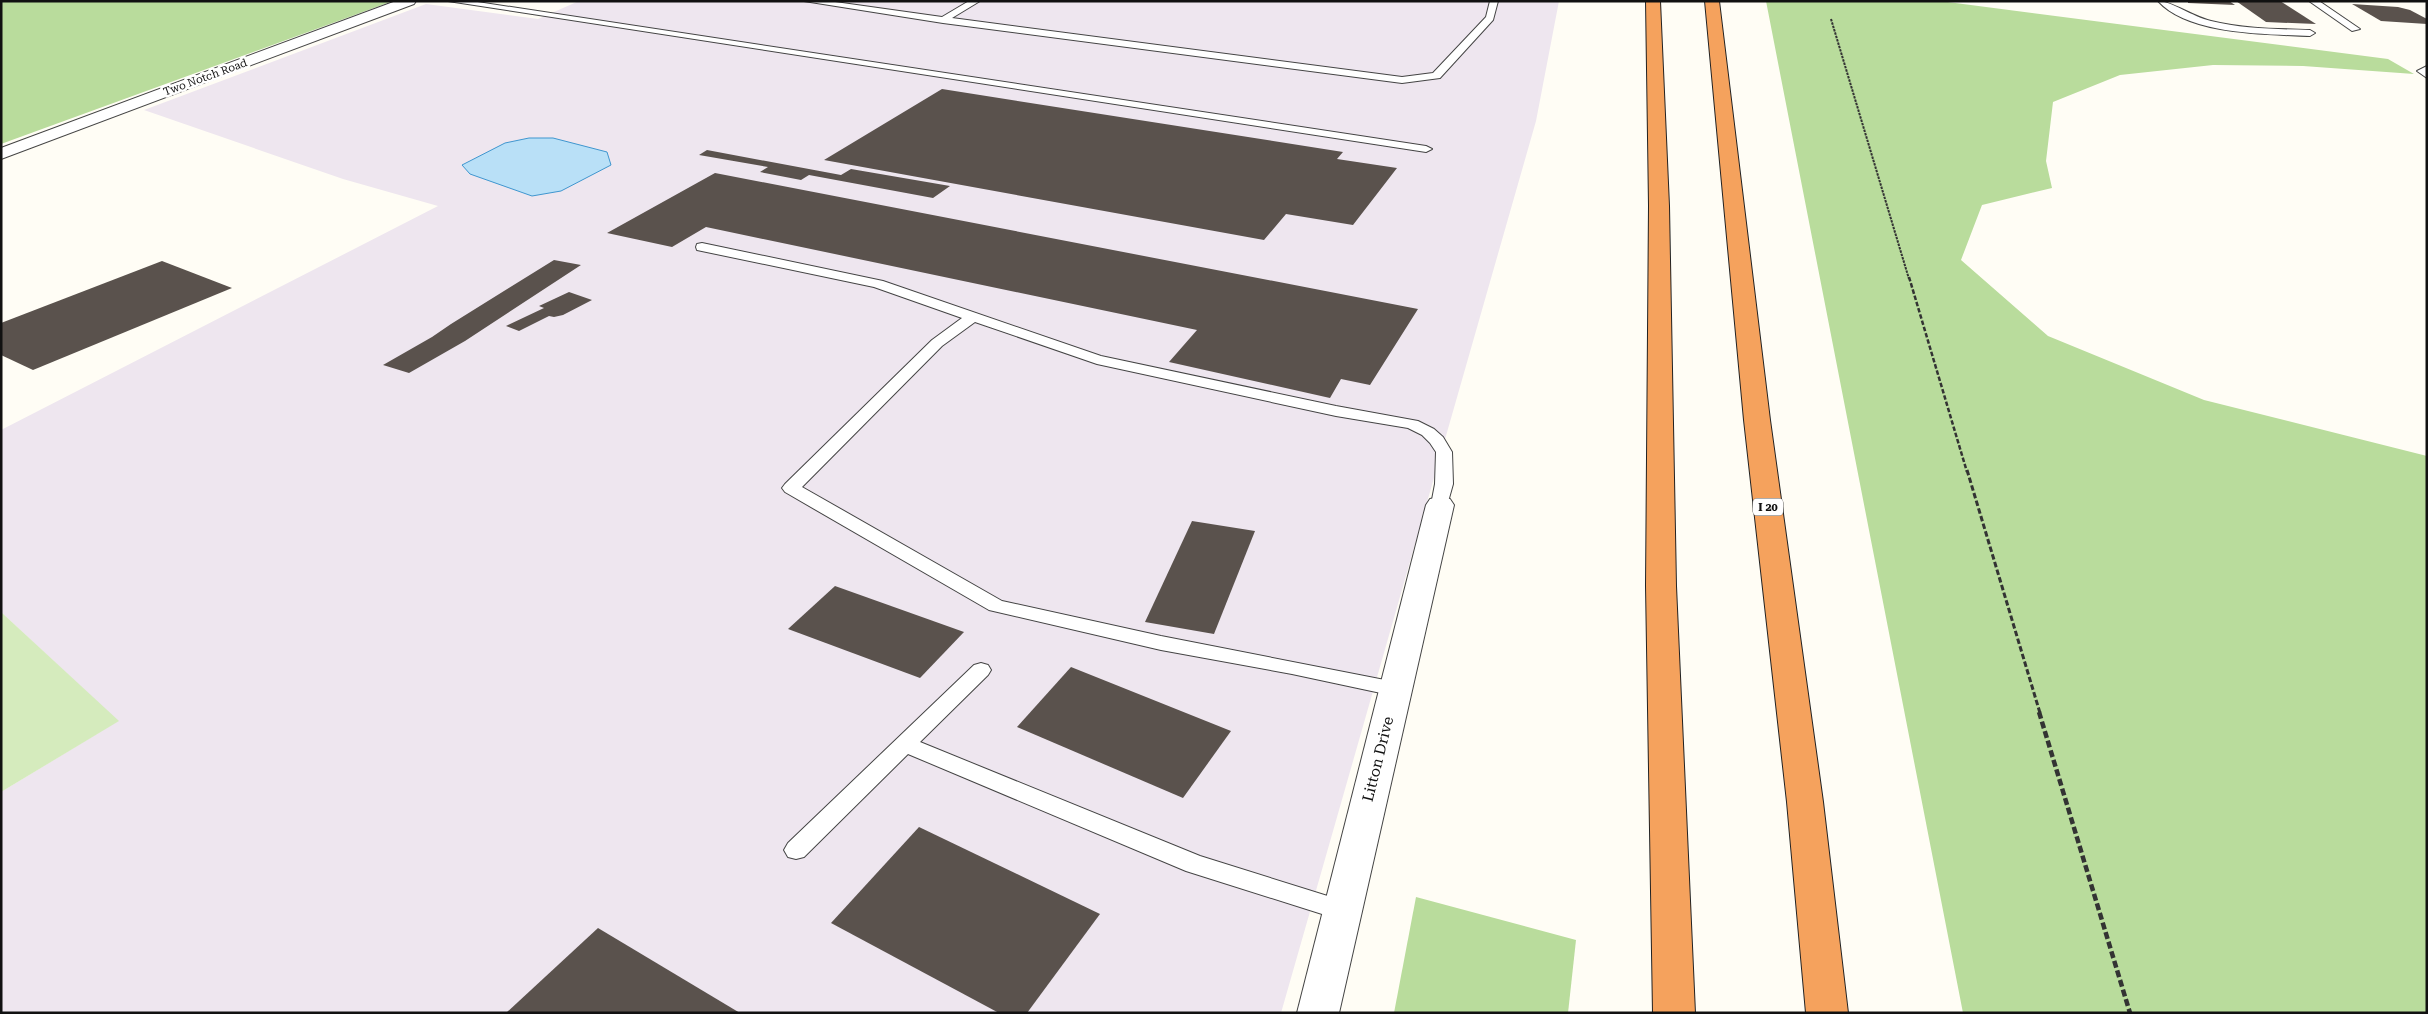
<svg xmlns="http://www.w3.org/2000/svg" width="2428" height="1014" viewBox="0 0 2428 1014" font-family="'Roboto Serif',serif">
  <style>
    .industrial { fill: #eee6ef }
    .green { fill: #d5ebbd }
    .forest { fill: #b9dc9c }
    .water { fill: #b9e0f7; stroke: #3f96cf }
    .building { fill: #5a524d }
    .lines { fill: none; stroke-linecap: round; stroke-linejoin: round }
    .service-casing { stroke: #444; stroke-width: 2 }
    .minor-casing { stroke: #444; stroke-width: 2 }
    .tertiary-casing { stroke: #444; stroke-width: 2 }
    .motorway-casing { stroke: #222; stroke-width: 2 }
    .path-far3 { stroke: #333; stroke-width: 2; stroke-dasharray: 2.5 1; stroke-linecap: butt }
    .path-far2 { stroke: #333; stroke-width: 2.5; stroke-dasharray: 4.5 2; stroke-linecap: butt }
    .path-far1 { stroke: #333; stroke-width: 3; stroke-dasharray: 5.5 2.5; stroke-linecap: butt }
    .path { stroke: #333; stroke-width: 4.5; stroke-dasharray: 7 3; stroke-linecap: butt }
    .service { fill: #fff; fill-rule: evenodd }
    .minor { fill: #fff; fill-rule: evenodd }
    .tertiary { fill: #fff; fill-rule: evenodd }
    .motorway { fill: #f5a25d; fill-rule: evenodd }
    .labels { text-anchor: middle; stroke-width: 5; stroke-linejoin: round; paint-order: stroke }
    .far-street-label { font-size: 11px; fill: #111; stroke: #fff }
    .shield { fill: #fff; stroke: #585858; stroke-width: 1 }
    .shield-label { font-size: 11px; font-weight: bold; fill: #111 }
    .near-street-label { font-size: 15px; fill: #111; stroke: #fff }
  </style>
  <rect width="100%" height="100%" fill="#fffdf5"/>
  <path class="industrial" d="M 579,1 L 1559,1 L 1536,121 L 1281,1013 L 1,1013 L 1,792 L 118,721 L 1,612 L 1,430 L 438,206 L 343,179 L 144,110 L 426,4 L 538,19 Z"/>
  <path class="green" d="M 1,612 L 119,721 L 1,792 Z"/>
  <g class="forest">
    <path d="M 1,1 L 393,1 L 1,144 Z"/>
    <path d="M 1766,1 L 1940,1 L 2388,59 L 2414,74 L 2303,66 L 2213,65 L 2120,75 L 2053,102 L 2046,161 L 2052,188 L 1982,205 L 1961,260 L 2048,336 L 2204,400 L 2427,456 L 2427,1013 L 1963,1013 Z"/>
    <path d="M 1416,897 L 1576,940 L 1568,1013 L 1394,1013 Z"/>
  </g>
  <path class="water" d="M 529,138 L 553,138 L 607,152 L 611,165 L 561,191 L 532,196 L 470,174 L 462,165 L 505,143 Z"/>
  <g class="building">
    <path d="M 2188,1 L 2229,1 L 2235,5 L 2188,3 Z"/>
    <path d="M 2236,1 L 2280,1 L 2316,24 L 2266,22 Z"/>
    <path d="M 2352,4 L 2398,7 L 2410,10 L 2427,19 L 2427,24 L 2381,21 Z"/>
    <path d="M 942,89 L 1343,152 L 1337,159 L 1397,168 L 1353,225 L 1286,214 L 1264,240 L 824,160 Z"/>
    <path d="M 707,150 L 841,175 L 851,169 L 950,186 L 933,198 L 809,175 L 801,180 L 760,172 L 768,167 L 699,155 Z"/>
    <path d="M 715,173 L 1418,309 L 1370,385 L 1341,379 L 1330,398 L 1169,362 L 1197,330 L 706,227 L 672,247 L 607,233 Z"/>
    <path d="M 554,260 L 581,265 L 465,341 L 409,373 L 383,365 L 432,337 L 451,324 Z"/>
    <path d="M 162,261 L 232,288 L 33,370 L 1,355 L 1,323 Z"/>
    <path d="M 569,292 L 592,300 L 563,315 L 554,317 L 549,316 L 519,331 L 506,326 L 544,308 L 539,306 Z"/>
    <path d="M 1192,521 L 1255,531 L 1214,634 L 1145,622 Z"/>
    <path d="M 835,586 L 964,632 L 920,678 L 788,629 Z"/>
    <path d="M 1071,667 L 1231,731 L 1183,798 L 1017,727 Z"/>
    <path d="M 919,827 L 1100,914 L 1027,1013 L 999,1013 L 831,923 Z"/>
    <path d="M 598,928 L 740,1013 L 506,1013 Z"/>
  </g>
  <g class="lines">
    <defs>
      <g id="service">
        <path d="M 448,1 L 471,1 L 1426,146 L 1432,149 L 1426,152 Z"/>
        <path d="M 804,1 L 828,1 L 942,17 L 969,1 L 980,1 L 952,18 L 1402,77 L 1433,73 L 1486,17 L 1490,1 L 1498,1 L 1493,20 L 1440,78 L 1402,83 L 943,23 Z"/>
        <path d="M 2158,1 C 2171,1 2193,17 2211,21 C 2243,29 2277,29 2310,30 L 2315,33 L 2310,36 C 2266,34 2189,35 2158,1 Z"/>
        <path d="M 2309,1 L 2319,1 L 2360,29 L 2352,31 Z"/>
        <path d="M 2427,66 L 2427,78 L 2417,71 Z"/>
        <path d="M 702,243 L 883,281 L 1101,356 L 1336,406 L 1418,421 L 1434,429 L 1443,437 L 1452,452 L 1453,484 L 1446,509 L 1434,509 L 1431,505 L 1435,484 L 1436,452 L 1430,443 L 1422,435 L 1408,428 L 1336,416 L 1097,364 L 975,322 L 942,346 L 802,487 L 1002,601 L 1161,636 L 1395,682 L 1402,684 L 1405,689 L 1402,694 L 1395,696 L 1292,674 L 1161,650 L 989,610 L 785,492 L 782,488 L 785,484 L 932,340 L 962,318 L 874,287 L 697,250 L 696,247 L 697,244 Z"/>
        <path d="M 981,663 L 988,665 L 991,670 L 988,675 L 920,742 L 1200,856 L 1350,903 L 1353,910 L 1350,917 L 1341,920 L 1186,871 L 908,754 L 804,857 L 796,859 L 788,857 L 784,850 L 788,843 L 974,665 Z"/>
      </g>
      <path id="minor" d="M 1440,497 L 1450,499 L 1454,505 L 1339,1013 L 1297,1013 L 1426,505 L 1430,499 Z"/>
      <path id="tertiary" d="M 396,1 L 416,1 L 414,4 L 1,159 L 1,148 Z"/>
      <g id="motorway">
        <path d="M 1646,1 L 1660,1 L 1669,206 L 1676,586 L 1695,1013 L 1653,1013 L 1646,586 L 1649,206 Z"/>
        <path d="M 1705,1 L 1719,1 L 1770,420 L 1823,802 L 1848,1013 L 1806,1013 L 1787,802 L 1744,420 Z"/>
      </g>
    </defs>
    <use href="#service" class="service-casing"/>
    <use href="#minor" class="minor-casing"/>
    <use href="#tertiary" class="tertiary-casing"/>
    <use href="#motorway" class="motorway-casing"/>
    <path class="path-far3" d="M 1831,19 L 1909,279"/>
    <path class="path-far2" d="M 1909,277 L 1967,472"/>
    <path class="path-far1" d="M 1967,470 L 2040,713"/>
    <path class="path" d="M 2039,712 L 2130,1013"/>
    <use href="#service" class="service"/>
    <use href="#minor" class="minor"/>
    <use href="#tertiary" class="tertiary"/>
    <use href="#motorway" class="motorway"/>
  </g>
  <g class="labels">
    <g class="far-street-label">
      <text transform="translate(205 77) rotate(-20)" y="4">Two Notch Road</text>
    </g>
    <rect class="shield" x="1753" y="498.5" width="30" height="17" rx="4"/>
    <g class="shield-label">
      <text x="1768" y="511">I 20</text>
    </g>
    <g class="near-street-label">
      <text transform="translate(1378 759) rotate(-76)" y="5">Litton Drive</text>
    </g>
  </g>
  <rect width="2428" height="1014" fill="none" stroke="#111111" stroke-width="5"/>
</svg>
